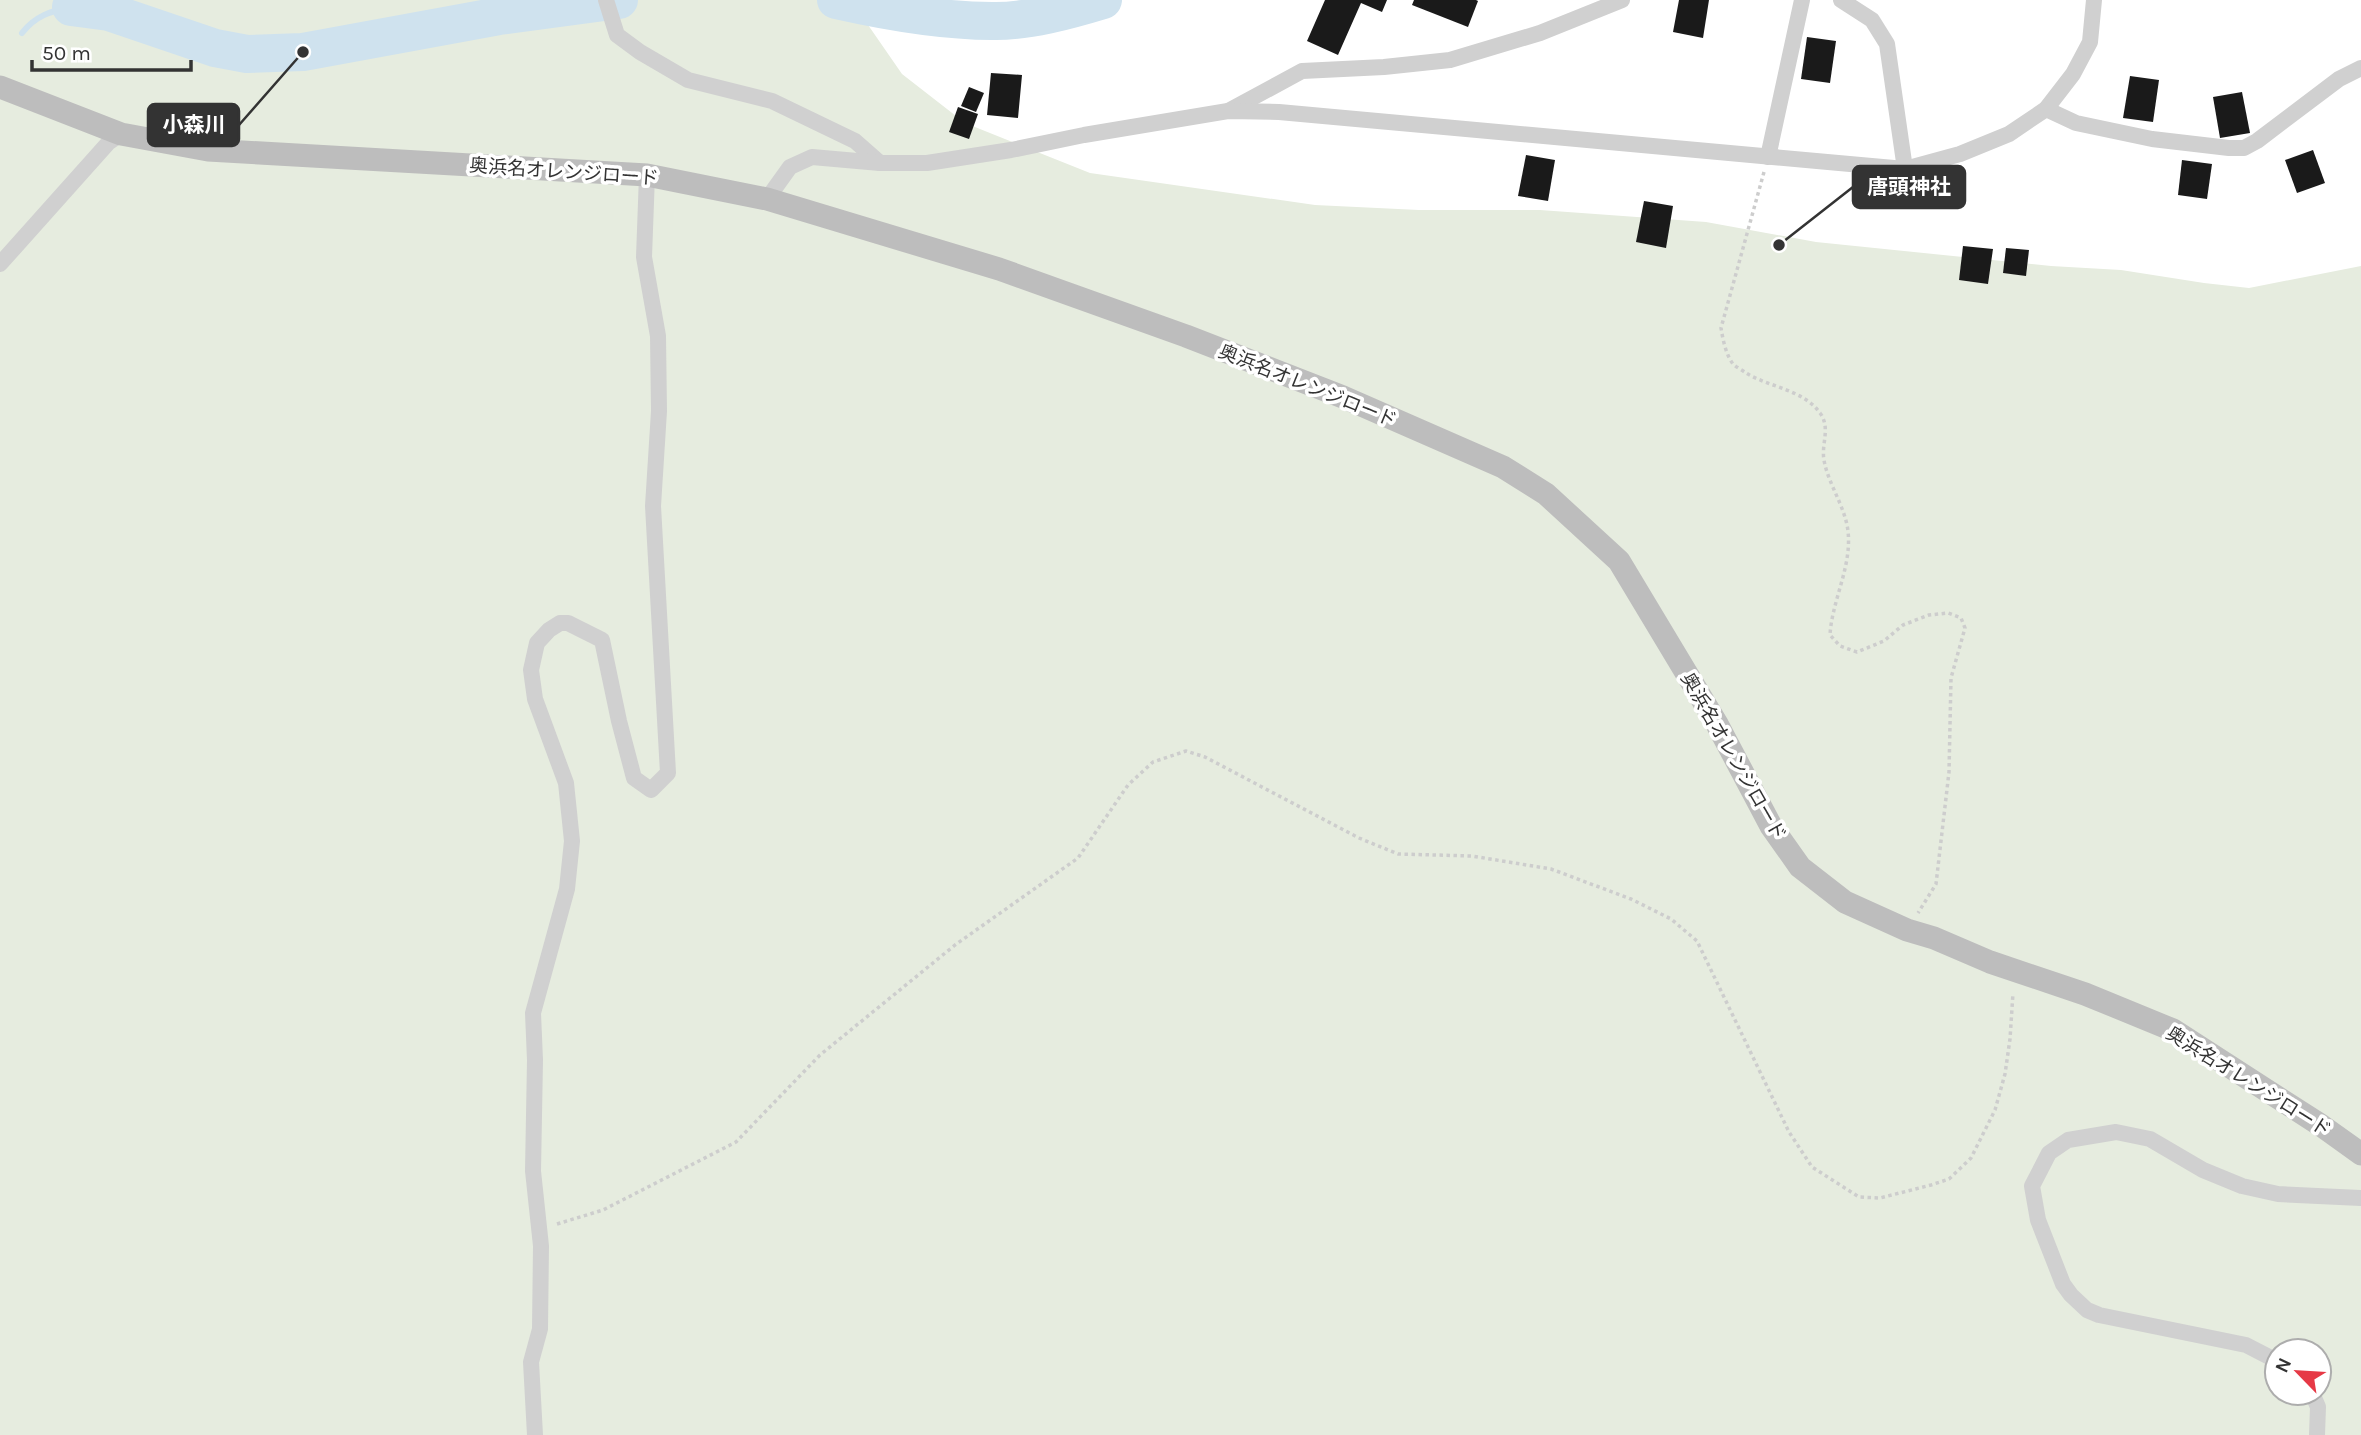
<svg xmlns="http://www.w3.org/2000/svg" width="2361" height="1435" viewBox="0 0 2361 1435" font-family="Karla,'Noto Sans JP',sans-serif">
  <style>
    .green { fill: #e6ecdf; fill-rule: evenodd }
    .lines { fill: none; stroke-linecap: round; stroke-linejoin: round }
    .stream { stroke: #cfe2ee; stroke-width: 6 }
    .river { stroke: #cfe2ee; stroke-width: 38 }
    .building { fill: #1a1a1a }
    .path { stroke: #cdcdcd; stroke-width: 3.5; stroke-dasharray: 3.5 3.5; stroke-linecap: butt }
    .street { stroke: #d0d0d0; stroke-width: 16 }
    .secondary { stroke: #bdbdbd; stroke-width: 23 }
    .labels { text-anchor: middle; stroke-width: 7; stroke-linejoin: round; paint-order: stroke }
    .street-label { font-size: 19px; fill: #333; stroke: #fff }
    .leader { fill: none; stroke: #333; stroke-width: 2.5 }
    .callout-dot { fill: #333; stroke: #fff; stroke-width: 2.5 }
    .callout { fill: #333; stroke: #333; stroke-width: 2.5 }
    .callout-label { font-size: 21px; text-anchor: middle; font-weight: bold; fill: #fff }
  </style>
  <rect width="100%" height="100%" fill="#fff"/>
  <path class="green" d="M 0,0 L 864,0 L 866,22 L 902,74 L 965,123 L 1090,173 L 1315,205 L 1419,210 L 1540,210 L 1706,222 L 1816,242 L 2051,266 L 2121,270 L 2204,283 L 2249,288 L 2361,266 L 2361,1435 L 0,1435 ZM 2277,1351 L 2319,1351 L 2319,1393 L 2277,1393 Z"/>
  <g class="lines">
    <path class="stream" d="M 22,33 C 35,16 51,11 71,7"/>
    <g class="river">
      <path d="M 836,0 C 885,11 941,21 992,21 C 1027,22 1070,10 1103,0"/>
      <path d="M 71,7 L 109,12 L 215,48 L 247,54 L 303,52 L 499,16 L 619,0"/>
    </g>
  </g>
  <g class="building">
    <path d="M 1325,0 L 1387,0 L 1382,12 L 1361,3 L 1338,55 L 1307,41 Z"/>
    <path d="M 1414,0 L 1476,0 L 1478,1 L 1468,27 L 1412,5 Z"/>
    <path d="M 1679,0 L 1709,0 L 1703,38 L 1673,32 Z"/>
    <path d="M 1807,37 L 1836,41 L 1830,83 L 1801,79 Z"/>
    <path d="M 991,73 L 1022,75 L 1018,118 L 987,115 Z"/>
    <path d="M 2130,76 L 2159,80 L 2153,122 L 2123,118 Z"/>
    <path d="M 969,87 L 984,93 L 976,112 L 961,106 Z"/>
    <path d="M 2242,92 L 2250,133 L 2220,138 L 2213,97 Z"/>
    <path d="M 958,107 L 978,114 L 969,139 L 949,132 Z"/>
    <path d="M 2313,150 L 2325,183 L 2297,193 L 2285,160 Z"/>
    <path d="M 1526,155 L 1555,160 L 1548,201 L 1518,196 Z"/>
    <path d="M 2182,160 L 2212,164 L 2207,199 L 2178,195 Z"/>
    <path d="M 1644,201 L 1673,206 L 1666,248 L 1636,242 Z"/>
    <path d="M 1963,246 L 1993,249 L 1988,284 L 1959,280 Z"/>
    <path d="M 2006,248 L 2029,250 L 2026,276 L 2003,273 Z"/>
  </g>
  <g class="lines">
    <g class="path">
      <path d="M 1764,172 L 1721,328 C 1723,340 1726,355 1733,364 C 1736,367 1742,370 1746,373 C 1769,387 1804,390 1820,413 C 1831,428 1821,444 1824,460 C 1828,484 1845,506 1848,531 C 1852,567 1832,600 1830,635 L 1840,646 L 1857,652 L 1884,641 L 1903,625 L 1929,615 L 1948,613 L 1961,618 L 1965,628 L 1951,678 L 1949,772 L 1936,884 L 1918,913"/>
      <path d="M 557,1224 L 603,1210 L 736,1142 L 820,1055 L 955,945 L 1078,858 L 1128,785 L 1153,762 L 1186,751 L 1205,757 L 1359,838 L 1398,854 L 1472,856 L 1551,869 L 1631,899 L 1671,919 L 1697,941 L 1789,1132 L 1812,1167 L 1859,1197 L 1880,1198 L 1931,1185 L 1949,1179 L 1971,1158 L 1995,1110 L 2005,1074 L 2010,1039 L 2013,993"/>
    </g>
    <g class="street">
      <path d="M 606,0 L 617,35 L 640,52 L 688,80 L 772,101 L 855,141 L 880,163"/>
      <path d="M 1841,0 L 1872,20 L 1887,44 L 1905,169"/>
      <path d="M 2046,109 L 2076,123 L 2152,139 L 2229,148 L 2244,148 L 2257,141 L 2339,79 L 2361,68"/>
      <path d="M 1230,110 L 1302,71 L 1384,67 L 1450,60 L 1540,33 L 1622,0"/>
      <path d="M 1768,157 L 1802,0"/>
      <path d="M 767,199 L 790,167 L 812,157 L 880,163 L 927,163 L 1011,150 L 1084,135 L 1228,111 L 1279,112 L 1905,169 L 1960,154 L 2009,134 L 2046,109 L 2073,74 L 2090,42 L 2094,0"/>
      <path d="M 0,264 L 109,142 L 121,134"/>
      <path d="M 2277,1361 L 2246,1345 L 2099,1315 L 2087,1310 L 2071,1295 L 2063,1284 L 2038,1220 L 2032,1186 L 2049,1153 L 2068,1140 L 2116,1132 L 2150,1139 L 2203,1170 L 2242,1186 L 2278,1194 L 2361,1198"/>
      <path d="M 2312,1393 L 2318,1407 L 2317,1435"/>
      <path d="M 535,1435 L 531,1362 L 540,1329 L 541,1246 L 533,1171 L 535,1060 L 533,1013 L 567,889 L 572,841 L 566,783 L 535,699 L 531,670 L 537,643 L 549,630 L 560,623 L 568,623 L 602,640 L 619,721 L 634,778 L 651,790 L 668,773 L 653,506 L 659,411 L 658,336 L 644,257 L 647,175"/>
    </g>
    <path class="secondary" d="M 0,87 L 121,134 L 208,150 L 647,175 L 767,199 L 999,269 L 1186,336 L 1343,397 L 1503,467 L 1546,494 L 1619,561 L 1717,724 L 1771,826 L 1800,867 L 1845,902 L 1907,930 L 1934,938 L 1990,962 L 2085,994 L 2173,1030 L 2322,1126 L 2361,1154"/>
  </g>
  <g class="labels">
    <g class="street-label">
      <text transform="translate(564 171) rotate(4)" y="7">奥浜名オレンジロード</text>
      <text transform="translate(1308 385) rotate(22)" y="7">奥浜名オレンジロード</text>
      <text transform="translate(1734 756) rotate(60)" y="7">奥浜名オレンジロード</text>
      <text transform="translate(2249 1081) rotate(32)" y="7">奥浜名オレンジロード</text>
    </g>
  </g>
  <path class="leader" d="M303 52L239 125M1779 245L1853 187"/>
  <g class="callout-dot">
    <circle cx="303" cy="52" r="7"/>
    <circle cx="1779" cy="245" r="7"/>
  </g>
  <g class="callout">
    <rect x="148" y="104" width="91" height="42" rx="7"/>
    <rect x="1853" y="166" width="112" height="42" rx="7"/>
  </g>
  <g class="callout-label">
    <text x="194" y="132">小森川</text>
    <text x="1909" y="194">唐頭神社</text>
  </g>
  <g transform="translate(2298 1372) rotate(295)"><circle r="33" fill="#ffffff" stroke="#adadad" stroke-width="2"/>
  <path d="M0-5L12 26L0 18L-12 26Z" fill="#e63946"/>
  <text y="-10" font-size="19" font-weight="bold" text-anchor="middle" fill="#333333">N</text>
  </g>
  <path d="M32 60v10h159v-10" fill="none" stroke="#333333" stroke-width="3.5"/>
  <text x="42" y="60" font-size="21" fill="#333333" stroke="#ffffff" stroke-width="5" paint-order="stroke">50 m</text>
</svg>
